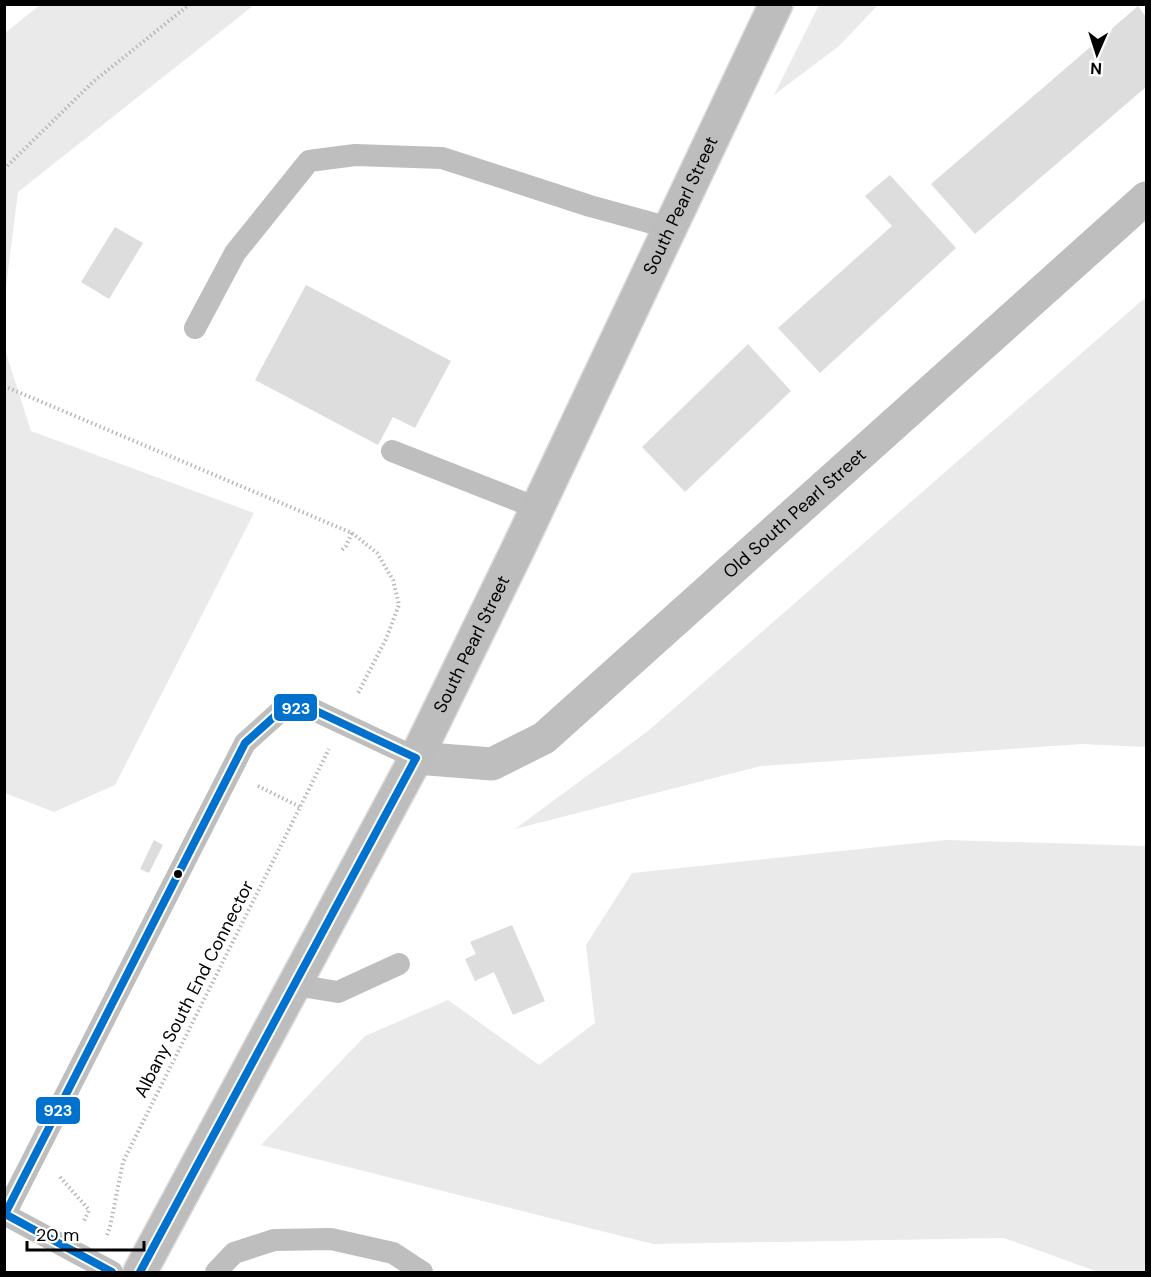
<svg xmlns="http://www.w3.org/2000/svg" width="1151" height="1277" viewBox="0 0 1151 1277" font-family="'DM Sans',sans-serif">
  <style>
    .green { fill: #eaeaea }
    .building { fill: #ddd }
    .lines { fill: none; stroke-linecap: round; stroke-linejoin: round }
    .primary-casing { stroke: #dbdbdb; stroke-width: 36 }
    .path { stroke: #b8b8b8; stroke-width: 4; stroke-dasharray: 1.5 3; stroke-linecap: butt }
    .service { stroke: #bebebe; stroke-width: 22 }
    .minor { stroke: #bebebe; stroke-width: 33 }
    .primary { stroke: #bdbdbd; stroke-width: 33 }
    .bus-1-casing { stroke: #fff; stroke-width: 12 }
    .bus-1 { stroke: #0072ce; stroke-width: 8 }
    .bus-dot { fill: #000; stroke: #fff; stroke-width: 2 }
    .labels { text-anchor: middle; stroke-width: 6; stroke-linejoin: round; paint-order: stroke }
    .street-label { font-size: 18px; fill: #000; stroke: #fff }
    .line-badge { stroke: #fff; stroke-width: 2 }
    .badge-label { font-size: 16px; text-anchor: middle; font-weight: bold; fill: #fff }
  </style>
  <rect width="100%" height="100%" fill="#fff"/>
  <g class="green">
    <path d="M 40,5 L 254,5 L 18,192 L 5,295 L 5,33 Z"/>
    <path d="M 819,5 L 878,5 L 839,46 L 774,95 Z"/>
    <path d="M 1146,297 L 1146,747 L 1082,744 L 761,766 L 515,829 L 648,731 Z"/>
    <path d="M 4,347 L 31,431 L 254,513 L 115,785 L 54,812 L 5,793 Z"/>
    <path d="M 946,840 L 1146,846 L 1146,1272 L 1098,1272 L 1004,1238 L 653,1244 L 261,1145 L 365,1036 L 448,1000 L 539,1065 L 595,1023 L 586,945 L 632,873 Z"/>
  </g>
  <g class="building">
    <path d="M 1138,6 L 1146,17 L 1146,87 L 975,234 L 931,184 Z"/>
    <path d="M 890,175 L 956,248 L 820,373 L 778,328 L 892,226 L 865,196 Z"/>
    <path d="M 115,227 L 143,243 L 109,299 L 81,282 Z"/>
    <path d="M 306,285 L 451,361 L 415,428 L 393,417 L 378,445 L 255,380 Z"/>
    <path d="M 748,344 L 791,391 L 685,492 L 642,447 Z"/>
    <path d="M 154,840 L 163,845 L 149,873 L 140,869 Z"/>
    <path d="M 512,925 L 545,1001 L 513,1015 L 494,972 L 475,981 L 465,959 L 476,954 L 470,942 Z"/>
  </g>
  <g class="lines">
    <defs>
      <g id="primary">
        <path id="s2" d="M 140,1272 L 416,758 L 517,551 L 776,4"/>
      </g>
    </defs>
    <use href="#primary" class="primary-casing"/>
    <g class="path">
      <path d="M 4,169 L 93,82 L 190,4"/>
      <path d="M 4,386 L 352,533 L 346,546 L 341,551"/>
      <path d="M 352,533 L 377,553 L 393,580 L 399,605 L 386,639 L 357,695"/>
      <path d="M 258,786 L 300,807"/>
      <path d="M 60,1177 L 89,1210 L 84,1221"/>
      <path d="M 107,1235 L 110,1227 L 123,1162 L 329,749"/>
    </g>
    <g class="service">
      <path d="M 195,328 L 235,253 L 309,161 L 355,155 L 442,158 L 590,206 L 670,228"/>
      <path d="M 392,451 L 537,508"/>
      <path d="M 295,985 L 338,992 L 399,964"/>
      <path d="M 4,1214 L 112,1272"/>
      <path d="M 5,1214 L 245,743 L 285,707 L 312,709 L 416,758"/>
      <path d="M 216,1272 L 234,1253 L 274,1240 L 331,1239 L 393,1253 L 422,1272"/>
    </g>
    <path class="minor" id="s1" d="M 416,758 L 492,764 L 544,738 L 1146,198"/>
    <use href="#primary" class="primary"/>
    <defs>
      <path id="bus-1" d="M 112,1272 L 5,1214 L 245,743 L 285,707 L 312,709 L 416,758 L 140,1272"/>
    </defs>
    <use href="#bus-1" class="bus-1-casing"/>
    <use href="#bus-1" class="bus-1"/>
  </g>
  <circle class="bus-dot" cx="178" cy="874" r="5"/>
  <g class="labels">
    <g class="street-label">
      <text dy="6" stroke="none"><textPath href="#s2" startOffset="1196">South Pearl Street</textPath></text>
      <text dy="6" stroke="none"><textPath href="#s1" startOffset="471">Old South Pearl Street</textPath></text>
      <text dy="6" stroke="none"><textPath href="#s2" startOffset="710">South Pearl Street</textPath></text>
      <text transform="translate(194 989) rotate(-63)" y="6">Albany South End Connector</text>
    </g>
  </g>
  <g class="line-badge">
    <rect x="273" y="693" width="45" height="29" rx="6" fill="#0072ce"/>
    <rect x="35" y="1096" width="46" height="29" rx="6" fill="#0072ce"/>
  </g>
  <g class="badge-label">
    <text x="296" y="714">923</text>
    <text x="58" y="1116">923</text>
  </g>
  <rect width="1151" height="1277" fill="none" stroke="#000000" stroke-width="12"/>
  <g transform="translate(1097 54) rotate(183)" stroke="#ffffff" stroke-width="4.5" paint-order="stroke">
  <path d="M0-4.5L10 22L0 15L-10 22Z" fill="#000000"/>
  <text y="-9" font-size="16" font-weight="bold" text-anchor="middle" fill="#000000">N</text>
  </g>
  <path d="M27 1241v9h117v-9" fill="none" stroke="#000000" stroke-width="3"/>
  <text x="36" y="1241" font-size="18" fill="#000000" stroke="#ffffff" stroke-width="4.5" paint-order="stroke">20 m</text>
</svg>
